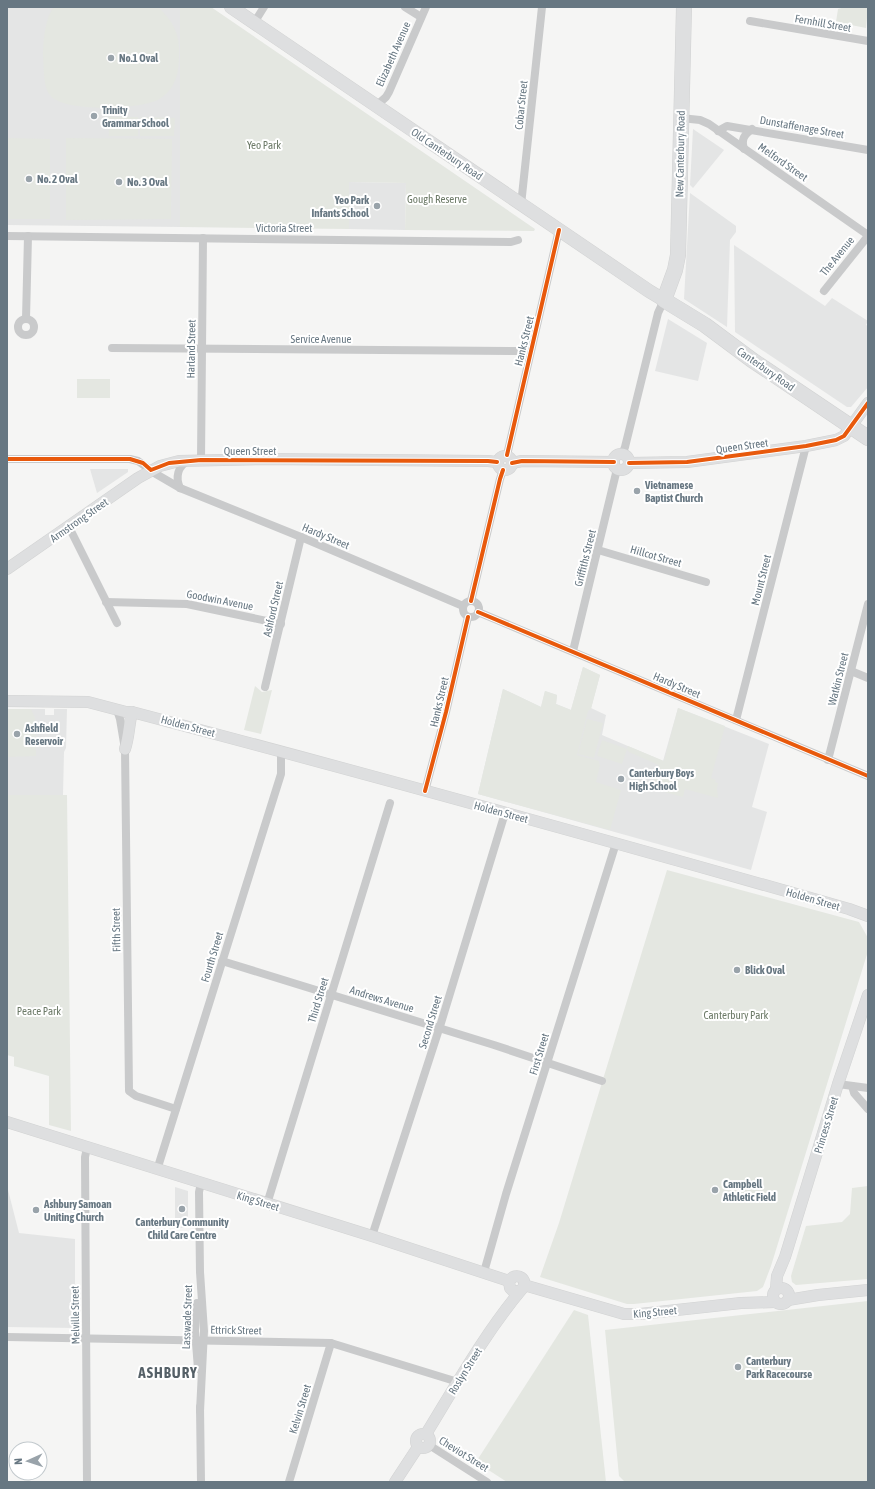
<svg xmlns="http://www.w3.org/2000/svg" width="875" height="1489" viewBox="0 0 875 1489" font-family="'Asap Condensed',sans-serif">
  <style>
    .built { fill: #e4e5e5 }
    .green { fill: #e4e7e1 }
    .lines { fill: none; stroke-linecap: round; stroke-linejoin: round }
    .secondary-casing { stroke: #d2d3d3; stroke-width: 12 }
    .primary-casing { stroke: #d2d3d3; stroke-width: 14 }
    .highway-casing { stroke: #d1d2d2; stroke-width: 16 }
    .street { stroke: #c9cacb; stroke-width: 8 }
    .secondary { stroke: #dedfe0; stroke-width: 11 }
    .primary { stroke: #dedfe0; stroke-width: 13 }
    .highway { stroke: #dedfe0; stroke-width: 15 }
    .cycleway-casing { stroke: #fff; stroke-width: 6 }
    .cycleway { stroke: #e8590c; stroke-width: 4 }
    .poi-dot { fill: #99a3aa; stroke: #fff; stroke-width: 1.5 }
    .labels { text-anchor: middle; stroke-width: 4; stroke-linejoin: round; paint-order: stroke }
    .street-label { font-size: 11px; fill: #677782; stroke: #fff }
    .poi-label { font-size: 11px; font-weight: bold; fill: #677782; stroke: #fff; text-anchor: start }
    .park-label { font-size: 11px; fill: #6b7966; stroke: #fff }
    .district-label { font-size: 15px; font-weight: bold; letter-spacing: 1px; fill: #556067; stroke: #fff }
  </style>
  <rect width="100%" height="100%" fill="#f5f5f4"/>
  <g class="built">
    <path d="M 7,7 L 180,7 L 180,227 L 7,225 Z"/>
    <path d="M 693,129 L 724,150 L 693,188 L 690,185 Z"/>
    <path d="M 349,182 L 406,183 L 405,230 L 349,229 Z"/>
    <path d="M 690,193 L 736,226 L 736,232 L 730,240 L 727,327 L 684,299 Z"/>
    <path d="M 734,245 L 825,306 L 832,298 L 868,321 L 866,325 L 868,326 L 868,387 L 851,407 L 847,407 L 735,332 Z"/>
    <path d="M 668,319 L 707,343 L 698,381 L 655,371 Z"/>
    <path d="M 90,469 L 128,469 L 128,472 L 97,493 Z"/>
    <path d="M 583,667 L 600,675 L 591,708 L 606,715 L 602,735 L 663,761 L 678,708 L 769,744 L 752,807 L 767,812 L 751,870 L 478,794 L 503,689 L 541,707 L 545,691 L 557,695 L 556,704 L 571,710 Z"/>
    <path d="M 7,709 L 45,709 L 45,715 L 54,715 L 54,709 L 67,709 L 66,748 L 64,752 L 63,795 L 7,795 Z"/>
    <path d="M 7,1186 L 19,1233 L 75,1239 L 75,1328 L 7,1327 Z"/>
    <path d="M 175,1187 L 188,1191 L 188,1228 L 175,1228 Z"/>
  </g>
  <g class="green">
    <path d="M 54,7 L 158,7 C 173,21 180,34 179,55 C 179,72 176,88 161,98 C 144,110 63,113 50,95 C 43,87 44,67 43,57 C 43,43 45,17 54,7 Z"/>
    <path d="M 180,7 L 211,7 L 535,229 L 534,231 L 405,230 L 406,183 L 349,182 L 349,229 L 180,227 Z"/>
    <path d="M 845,7 L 868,7 L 866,28 L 836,22 L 838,9 Z"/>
    <path d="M 108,117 L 138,117 L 138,136 L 109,136 Z"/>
    <path d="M 140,117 L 175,118 L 174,136 L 140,136 Z"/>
    <path d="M 7,138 L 50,139 L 50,219 L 7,219 Z"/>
    <path d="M 66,138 L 172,139 L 171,219 L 66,220 Z"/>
    <rect x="77" y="379" width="33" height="19"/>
    <path d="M 583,667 L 600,675 L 591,709 L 588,711 L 577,755 L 599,761 L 599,763 L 600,765 L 596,782 L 621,790 L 610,830 L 478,794 L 503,689 L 541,707 L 545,691 L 557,695 L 556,704 L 571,710 Z"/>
    <path d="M 255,686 L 262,692 L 272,690 L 261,734 L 244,730 Z"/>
    <path d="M 678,708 L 725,726 L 711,778 L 716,780 L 715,782 L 718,783 L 717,789 L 718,798 L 685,789 L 683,797 L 657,790 L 659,782 L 654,780 L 659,765 L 629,752 L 627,749 L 622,764 L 597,756 L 602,740 L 627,749 L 628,746 L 664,761 Z"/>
    <path d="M 7,709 L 31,709 L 35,718 L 36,756 L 7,757 Z"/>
    <path d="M 587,719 L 603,723 L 594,758 L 578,754 Z"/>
    <path d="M 7,795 L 67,795 L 71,1131 L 49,1125 L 49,1076 L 14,1066 L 14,1057 L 7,1055 Z"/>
    <path d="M 667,870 L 859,922 L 868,938 L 868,951 L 771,1266 L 763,1287 L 757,1291 L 634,1304 L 627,1304 L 540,1277 L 559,1223 Z"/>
    <path d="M 868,1186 L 868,1279 L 796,1285 L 792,1282 L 791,1276 L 806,1226 L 842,1222 L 850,1214 L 852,1188 Z"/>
    <path d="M 868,1301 L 868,1482 L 625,1482 L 619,1476 L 605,1330 Z"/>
    <path d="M 574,1310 L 588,1315 L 606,1482 L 507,1482 L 476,1462 Z"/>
  </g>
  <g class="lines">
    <defs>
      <g id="secondary">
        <circle cx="621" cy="462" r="8"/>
        <circle cx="505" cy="463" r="7"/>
        <path d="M 512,463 L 522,461 L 614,462"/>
        <path d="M 629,463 L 687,462 L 806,446 L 836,440 L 844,436 L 868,403"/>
        <path d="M 7,569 L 138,478 L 160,466 L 179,461 L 262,459 L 488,461 L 497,462"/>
        <path d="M 7,701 L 88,702 L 126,712 L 132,712 C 372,775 610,841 849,909 L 868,916"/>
        <path d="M 125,749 C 129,737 129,724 132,712"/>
        <path d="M 7,1122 L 372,1236 L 509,1281"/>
        <path d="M 524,1285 L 624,1314 L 640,1314 L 741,1303 L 775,1302"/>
        <circle cx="781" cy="1296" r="8"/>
        <path d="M 776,1289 L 777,1276 L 785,1257 L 838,1084 L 868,995"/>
        <path d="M 788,1300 L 818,1295 L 868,1290"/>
        <circle cx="423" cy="1441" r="7"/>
        <path d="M 426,1434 C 456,1385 485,1333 522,1289 C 530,1280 516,1270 509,1281 L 510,1288 L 513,1291 L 520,1291"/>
        <path d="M 395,1482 L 418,1447"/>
      </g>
      <path id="primary" d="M 231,7 L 649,291 L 664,300"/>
      <path id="highway" d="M 684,7 L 678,255 L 675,270 L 664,300 L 705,325 L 752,360 L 868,438"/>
    </defs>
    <use href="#secondary" class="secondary-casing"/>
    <use href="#primary" class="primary-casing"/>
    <use href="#highway" class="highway-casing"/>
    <g class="street">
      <path d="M 405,7 L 421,17"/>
      <path d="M 750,21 L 868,41"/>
      <path d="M 254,23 L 264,7"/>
      <path d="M 376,106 L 386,97 L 389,92 L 426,7"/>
      <path d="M 681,118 L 700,120 L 709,124 L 868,235"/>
      <path d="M 718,131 L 727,126 L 868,150"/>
      <path d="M 744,149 C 741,139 744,135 752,129"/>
      <path d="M 521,205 L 542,7"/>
      <path d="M 7,236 L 511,242 L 518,240"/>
      <path d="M 824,291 L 868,236"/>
      <path d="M 26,319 L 28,236"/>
      <circle cx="26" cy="327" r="8"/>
      <path d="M 112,348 L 521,351 L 530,354"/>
      <path d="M 507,455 L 559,230"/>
      <path d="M 622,455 L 625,447 L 658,313 L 664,300"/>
      <path d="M 7,459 L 130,459 L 138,461 L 156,474 L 180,488 L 301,537 L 463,606"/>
      <path d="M 201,460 L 203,238"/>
      <path d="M 180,488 C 175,477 178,466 188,461"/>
      <path d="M 69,527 L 117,623"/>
      <path d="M 598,550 L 706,582"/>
      <circle cx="471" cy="609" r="8"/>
      <path d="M 471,601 L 500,479 L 503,470"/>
      <path d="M 106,602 L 187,604 L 281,624"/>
      <path d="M 478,612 L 868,776"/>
      <path d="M 573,651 L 617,469"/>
      <path d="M 851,671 L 868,678"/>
      <path d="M 265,687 L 301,537"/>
      <path d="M 117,710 L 120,719 L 125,749 L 129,1091 L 136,1096 L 176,1109"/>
      <path d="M 736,720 L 806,446"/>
      <path d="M 828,760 L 868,604"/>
      <path d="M 425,791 L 446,712 L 468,617"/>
      <path d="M 222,961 L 494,1045 L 602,1081"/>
      <path d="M 838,1084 L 868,1088"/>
      <path d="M 852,1086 L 854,1093 L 868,1109"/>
      <path d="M 87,1148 L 85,1157 L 87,1482"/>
      <path d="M 157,1170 L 281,774 L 281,751"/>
      <path d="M 267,1204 L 390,803"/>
      <path d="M 372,1236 L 441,1023 L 505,813"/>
      <path d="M 484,1272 L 506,1194 L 616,843"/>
      <path d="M 197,1303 L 195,1330 L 198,1369"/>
      <path d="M 7,1337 L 331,1343 L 458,1382"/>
      <path d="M 200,1407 L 201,1482"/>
      <path d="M 200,1411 L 204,1331 L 200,1272 L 199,1192 L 201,1183"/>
      <path d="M 429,1445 L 487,1482"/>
      <path d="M 289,1482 L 331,1343"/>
    </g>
    <use href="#secondary" class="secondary"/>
    <use href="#primary" class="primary"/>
    <use href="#highway" class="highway"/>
    <defs>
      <g id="cycleway">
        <path d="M 507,455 L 559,230"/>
        <path d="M 7,459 L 130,459 L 143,463 L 151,470 L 169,463 L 201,460 L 488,461 L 497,462"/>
        <path d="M 512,463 L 522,461 L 614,462"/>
        <path d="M 629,463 L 687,462 L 806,446 L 836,440 L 844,436 L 868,403"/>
        <path d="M 471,601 L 500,479 L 503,470"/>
        <path d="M 478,612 L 868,776"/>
        <path d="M 425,791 L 446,712 L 468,617"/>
      </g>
    </defs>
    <use href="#cycleway" class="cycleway-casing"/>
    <use href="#cycleway" class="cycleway"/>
  </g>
  <g class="poi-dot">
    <circle cx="111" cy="58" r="4"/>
    <circle cx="94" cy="116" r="4"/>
    <circle cx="29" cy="179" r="4"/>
    <circle cx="119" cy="182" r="4"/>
    <circle cx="377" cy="206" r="4"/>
    <circle cx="637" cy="491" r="4"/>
    <circle cx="17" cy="734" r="4"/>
    <circle cx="621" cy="779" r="4"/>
    <circle cx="737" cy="970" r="4"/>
    <circle cx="715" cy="1190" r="4"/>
    <circle cx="182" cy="1209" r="4"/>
    <circle cx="36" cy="1210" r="4"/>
    <circle cx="738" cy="1367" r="4"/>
  </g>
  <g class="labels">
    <g class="street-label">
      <text transform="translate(823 23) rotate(10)" y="4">Fernhill Street</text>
      <text transform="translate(393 54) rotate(-66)" y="4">Elizabeth Avenue</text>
      <text transform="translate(521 105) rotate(-84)" y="4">Cobar Street</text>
      <text transform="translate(802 127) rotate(10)" y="4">Dunstaffenage Street</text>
      <text transform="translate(447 154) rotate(34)" y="4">Old Canterbury Road</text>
      <text transform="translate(680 154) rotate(-89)" y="4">New Canterbury Road</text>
      <text transform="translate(783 162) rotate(35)" y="4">Melford Street</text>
      <text x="284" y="232">Victoria Street</text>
      <text transform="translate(837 256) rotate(-51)" y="4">The Avenue</text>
      <text x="321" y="343">Service Avenue</text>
      <text transform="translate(524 341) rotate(-76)" y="4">Hanks Street</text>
      <text transform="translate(191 349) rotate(-89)" y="4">Harland Street</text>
      <text transform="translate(766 369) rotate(35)" y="4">Canterbury Road</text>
      <text transform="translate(742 446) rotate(-8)" y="4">Queen Street</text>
      <text x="250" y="455">Queen Street</text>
      <text transform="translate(79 520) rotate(-35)" y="4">Armstrong Street</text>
      <text transform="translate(326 536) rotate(23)" y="4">Hardy Street</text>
      <text transform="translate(656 556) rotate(16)" y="4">Hillcot Street</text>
      <text transform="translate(585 558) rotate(-76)" y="4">Griffiths Street</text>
      <text transform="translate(761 580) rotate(-76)" y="4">Mount Street</text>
      <text transform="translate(220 600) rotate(11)" y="4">Goodwin Avenue</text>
      <text transform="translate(273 609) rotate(-77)" y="4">Ashford Street</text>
      <text transform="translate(838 679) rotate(-76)" y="4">Watkin Street</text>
      <text transform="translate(677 685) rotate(23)" y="4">Hardy Street</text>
      <text transform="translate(439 702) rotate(-77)" y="4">Hanks Street</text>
      <text transform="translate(188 726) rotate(15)" y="4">Holden Street</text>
      <text transform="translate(501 812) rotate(15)" y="4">Holden Street</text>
      <text transform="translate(813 899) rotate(16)" y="4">Holden Street</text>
      <text transform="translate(116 930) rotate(-91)" y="4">Fifth Street</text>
      <text transform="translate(212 957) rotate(-73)" y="4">Fourth Street</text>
      <text transform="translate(382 999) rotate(17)" y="4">Andrews Avenue</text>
      <text transform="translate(318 1000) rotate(-73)" y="4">Third Street</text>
      <text transform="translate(430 1022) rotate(-73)" y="4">Second Street</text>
      <text transform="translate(539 1054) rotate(-73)" y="4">First Street</text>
      <text transform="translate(826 1125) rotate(-73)" y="4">Princess Street</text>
      <text transform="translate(258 1201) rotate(17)" y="4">King Street</text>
      <text transform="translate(655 1312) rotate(-5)" y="4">King Street</text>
      <text transform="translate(75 1315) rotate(-91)" y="4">Melville Street</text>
      <text transform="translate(187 1317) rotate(-88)" y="4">Lasswade Street</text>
      <text transform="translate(236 1330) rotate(1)" y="4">Ettrick Street</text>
      <text transform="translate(465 1371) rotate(-58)" y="4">Roslyn Street</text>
      <text transform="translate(300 1409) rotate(-73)" y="4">Kelvin Street</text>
      <text transform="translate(464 1454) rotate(32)" y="4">Cheviot Street</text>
    </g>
    <g class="poi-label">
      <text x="119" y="62">No.1 Oval</text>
      <text x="102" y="114">Trinity<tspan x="102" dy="13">Grammar School</tspan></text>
      <text x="37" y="183">No. 2 Oval</text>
      <text x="127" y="186">No. 3 Oval</text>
      <text x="369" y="204" text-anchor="end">Yeo Park<tspan x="369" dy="13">Infants School</tspan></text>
      <text x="645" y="489">Vietnamese<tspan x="645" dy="13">Baptist Church</tspan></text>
      <text x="25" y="732">Ashfield<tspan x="25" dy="13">Reservoir</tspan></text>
      <text x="629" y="777">Canterbury Boys<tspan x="629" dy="13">High School</tspan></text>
      <text x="745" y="974">Blick Oval</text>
      <text x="723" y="1188">Campbell<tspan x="723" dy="13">Athletic Field</tspan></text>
      <text x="44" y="1208">Ashbury Samoan<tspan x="44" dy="13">Uniting Church</tspan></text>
      <text x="182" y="1226" text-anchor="middle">Canterbury Community<tspan x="182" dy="13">Child Care Centre</tspan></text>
      <text x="746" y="1365">Canterbury<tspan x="746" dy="13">Park Racecourse</tspan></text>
    </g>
    <g class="park-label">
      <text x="264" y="149">Yeo Park</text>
      <text x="437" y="203">Gough Reserve</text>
      <text x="39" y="1015">Peace Park</text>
      <text x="736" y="1019">Canterbury Park</text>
    </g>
    <g class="district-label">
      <text x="168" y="1378">ASHBURY</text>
    </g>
  </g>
  <rect width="875" height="1489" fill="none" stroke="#677782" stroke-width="16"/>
  <g transform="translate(28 1461) rotate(267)"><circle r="19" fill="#ffffff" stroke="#c2c9cd"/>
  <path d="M0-3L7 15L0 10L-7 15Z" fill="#99a3aa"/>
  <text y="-6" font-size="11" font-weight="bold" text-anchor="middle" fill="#677782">N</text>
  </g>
</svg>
